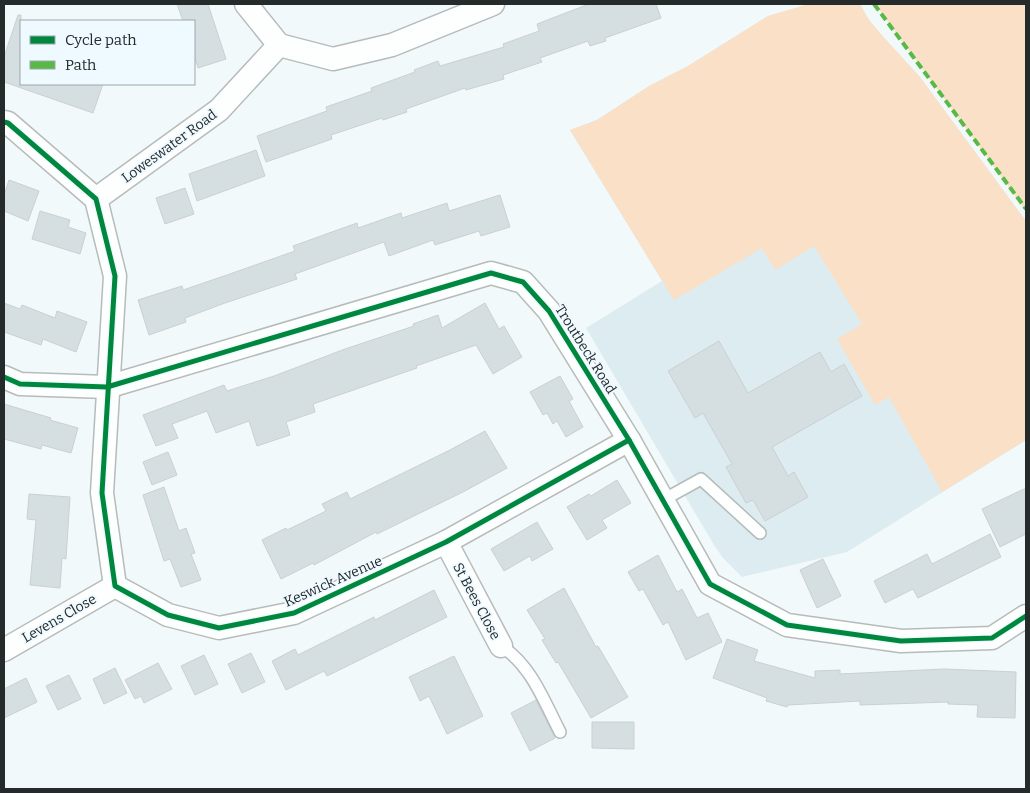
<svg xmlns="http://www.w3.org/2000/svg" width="1030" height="793" viewBox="0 0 1030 793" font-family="Bitter,serif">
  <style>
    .built { fill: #ddecf1 }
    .green { fill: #f9e0c6 }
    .building { fill: #d5dfe2; stroke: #cbd0d2 }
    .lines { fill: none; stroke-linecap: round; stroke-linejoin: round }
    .lane-casing { stroke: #b6bbbc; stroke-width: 14 }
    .street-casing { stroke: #b6bbbc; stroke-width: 25 }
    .lane { stroke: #fdfefe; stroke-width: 11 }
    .street { stroke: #fdfefe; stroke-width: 22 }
    .quiet { stroke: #58b947; stroke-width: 4; stroke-dasharray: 8 4; stroke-linecap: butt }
    .cycleway-casing { stroke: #eefaff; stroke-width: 8 }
    .cycleway { stroke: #00873e; stroke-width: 5 }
    .labels { text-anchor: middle; stroke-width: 4; stroke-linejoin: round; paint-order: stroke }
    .street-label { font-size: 14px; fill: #252a2b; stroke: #eefaff }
  </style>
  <rect width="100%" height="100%" fill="#f2f9fb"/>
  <path class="built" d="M 809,4 L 860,4 L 869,20 L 879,32 L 920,77 L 1026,221 L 1026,440 L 847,552 L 742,577 L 723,558 L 714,545 L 586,328 L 662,281 L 570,130 L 597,120 L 649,86 L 688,66 L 768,16 Z"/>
  <g class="green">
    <path d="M 809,4 L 860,4 L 869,20 L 879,32 L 920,77 L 1026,221 L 1026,440 L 942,492 L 889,397 L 875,405 L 837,339 L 862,324 L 814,246 L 775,270 L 762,248 L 674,300 L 570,130 L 597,120 L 649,86 L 688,66 L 768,16 Z"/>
    <path d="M 875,4 L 1026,4 L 1026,211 Z"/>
  </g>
  <g class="building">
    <path d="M 177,4 L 208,4 L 226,59 L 198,68 L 194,55 L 194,21 L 183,21 Z"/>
    <path d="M 589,4 L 656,4 L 661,18 L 605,38 L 606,41 L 590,46 L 588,41 L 540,58 L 542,62 L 503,75 L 504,79 L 466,90 L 465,88 L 406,109 L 407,112 L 383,120 L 382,118 L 331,135 L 332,139 L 266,162 L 257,136 L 327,111 L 326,107 L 372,91 L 371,88 L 415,72 L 414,70 L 438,61 L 440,66 L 504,47 L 503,44 L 539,31 L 537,24 Z"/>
    <path d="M 18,15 L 21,15 L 21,84 L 103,84 L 93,113 L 4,82 L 4,57 Z"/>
    <path d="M 256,150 L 265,176 L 197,201 L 189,174 Z"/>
    <path d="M 9,180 L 39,191 L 28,221 L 4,211 L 4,195 Z"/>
    <path d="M 185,188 L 194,214 L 165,224 L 156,198 Z"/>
    <path d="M 500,195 L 510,227 L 481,236 L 479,231 L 435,245 L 433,240 L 389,256 L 384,242 L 295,274 L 297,279 L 225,303 L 185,318 L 186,322 L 149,335 L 138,300 L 182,286 L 183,290 L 224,276 L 295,251 L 293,246 L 357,223 L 358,228 L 401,213 L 402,218 L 447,203 L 449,211 Z"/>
    <path d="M 40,211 L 70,220 L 68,227 L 86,233 L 80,254 L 32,239 Z"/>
    <path d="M 4,303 L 20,309 L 22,305 L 55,318 L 57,311 L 87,322 L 76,352 L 43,339 L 41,345 L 4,332 Z"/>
    <path d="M 485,303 L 499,329 L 504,326 L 522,357 L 493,374 L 476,345 L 416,366 L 417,368 L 313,404 L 315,412 L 286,422 L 290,435 L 257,446 L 249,421 L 216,433 L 207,411 L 172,424 L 178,438 L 156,446 L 143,415 L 224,385 L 227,391 L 274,376 L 345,349 L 414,326 L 413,324 L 438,315 L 442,328 Z"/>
    <path d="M 719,341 L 748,393 L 820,352 L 831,372 L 844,364 L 862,396 L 772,447 L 788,476 L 794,472 L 808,497 L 765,521 L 753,500 L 746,503 L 726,467 L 732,464 L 703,413 L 695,418 L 668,371 Z"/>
    <path d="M 560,376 L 573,399 L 569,401 L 583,427 L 566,437 L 557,421 L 553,424 L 547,413 L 543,415 L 530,392 Z"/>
    <path d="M 4,404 L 51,418 L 50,420 L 78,428 L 71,453 L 42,445 L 41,449 L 4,439 Z"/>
    <path d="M 485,431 L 507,468 L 463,492 L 377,534 L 376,532 L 314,565 L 313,563 L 281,579 L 262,540 L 286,528 L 287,530 L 326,511 L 322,504 L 347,492 L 350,499 L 450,450 Z"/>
    <path d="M 168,452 L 177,475 L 152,485 L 143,462 Z"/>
    <path d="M 617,480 L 631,503 L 602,520 L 607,528 L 587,540 L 567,507 L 589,494 L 591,496 Z"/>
    <path d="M 164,487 L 179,531 L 186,528 L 195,553 L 191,554 L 201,580 L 181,587 L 170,559 L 164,561 L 143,495 Z"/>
    <path d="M 1026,488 L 1026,534 L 1000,547 L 982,509 Z"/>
    <path d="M 29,494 L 70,497 L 66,559 L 62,558 L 60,588 L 30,585 L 36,520 L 27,519 Z"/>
    <path d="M 537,522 L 553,549 L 532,561 L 530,556 L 504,571 L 491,549 Z"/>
    <path d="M 990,534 L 1001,557 L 918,598 L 913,589 L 885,603 L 874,581 L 927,554 L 932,564 Z"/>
    <path d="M 658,555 L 677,592 L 682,589 L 697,618 L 708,613 L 722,642 L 686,660 L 668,622 L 663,625 L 643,589 L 639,591 L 628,572 Z"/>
    <path d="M 823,559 L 841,596 L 817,608 L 800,570 Z"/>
    <path d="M 564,588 L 596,647 L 598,646 L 628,697 L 591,718 L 558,662 L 556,663 L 542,640 L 545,639 L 527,610 Z"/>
    <path d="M 434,590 L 447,617 L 327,676 L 324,671 L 286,690 L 272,661 L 295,649 L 298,655 L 374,617 L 375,620 Z"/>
    <path d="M 727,639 L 758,650 L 754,661 L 815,678 L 815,671 L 840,670 L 840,674 L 944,669 L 1016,672 L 1015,718 L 977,717 L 978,705 L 948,704 L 948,702 L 860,705 L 860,701 L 788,705 L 787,707 L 766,701 L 767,698 L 713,678 Z"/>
    <path d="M 251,653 L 265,682 L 242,693 L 228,664 Z"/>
    <path d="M 204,655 L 218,684 L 195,695 L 181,666 Z"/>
    <path d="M 454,656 L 483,716 L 447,734 L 429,696 L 420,701 L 409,677 Z"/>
    <path d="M 158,663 L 172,689 L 144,703 L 141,696 L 135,699 L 125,680 Z"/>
    <path d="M 115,668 L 127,693 L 104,704 L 93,679 Z"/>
    <path d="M 69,675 L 81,699 L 58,710 L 46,686 Z"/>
    <path d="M 26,678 L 37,702 L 4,718 L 4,689 Z"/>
    <path d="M 536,700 L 555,738 L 530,751 L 511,713 Z"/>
    <path d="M 592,722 L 634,722 L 634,749 L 592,748 Z"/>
  </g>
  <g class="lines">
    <defs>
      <g id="lane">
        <path d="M 663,500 L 701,479 L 760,533"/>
        <path d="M 501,646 C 531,665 544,701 560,732"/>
      </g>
      <g id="street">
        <path d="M 246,4 L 279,45 L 333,59 L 392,45 L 493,4"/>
        <path d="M 4,122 L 8,123 L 96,199 L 115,276 L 102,493 L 115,586 L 168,615 L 219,628 L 294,613 L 446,542 L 629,440"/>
        <path d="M 96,199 L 219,110 L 279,45"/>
        <path d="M 4,377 L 20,384 L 107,387 L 491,273 L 523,282 L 549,311 L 629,440 L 710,584 L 787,625 L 901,641 L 992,638 L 1026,616"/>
        <path d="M 446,542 L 501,646"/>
        <path d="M 4,650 L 115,586"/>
      </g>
    </defs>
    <use href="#lane" class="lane-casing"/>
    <use href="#street" class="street-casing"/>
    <use href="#lane" class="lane"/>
    <use href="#street" class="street"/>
    <path class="quiet" d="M 874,4 L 1026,209"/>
    <defs>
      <g id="cycleway">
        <path d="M 4,122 L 8,123 L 96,199 L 115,276 L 102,493 L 115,586 L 168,615 L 219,628 L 294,613 L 446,542 L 629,440"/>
        <path d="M 4,377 L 20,384 L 107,387 L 491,273 L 523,282 L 549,311 L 629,440 L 710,584 L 787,625 L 901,641 L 992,638 L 1026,616"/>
      </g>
    </defs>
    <use href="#cycleway" class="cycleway-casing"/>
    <use href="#cycleway" class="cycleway"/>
  </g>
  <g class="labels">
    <g class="street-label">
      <text transform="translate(169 146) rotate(-36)" y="5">Loweswater Road</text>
      <text transform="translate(586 349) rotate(58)" y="5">Troutbeck Road</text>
      <text transform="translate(333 581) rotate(-24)" y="5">Keswick Avenue</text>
      <text transform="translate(477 601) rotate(62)" y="5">St Bees Close</text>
      <text transform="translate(59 618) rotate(-30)" y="5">Levens Close</text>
    </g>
  </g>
  <rect width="1030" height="793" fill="none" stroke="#252a2b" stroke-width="10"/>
  <rect x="20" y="20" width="175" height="65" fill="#eefaff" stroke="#9ea7aa"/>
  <rect x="30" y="36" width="25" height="8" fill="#00873e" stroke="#9ea7aa"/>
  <text x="65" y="45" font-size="15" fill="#252a2b">Cycle path</text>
  <rect x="30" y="61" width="25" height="8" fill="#58b947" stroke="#9ea7aa"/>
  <text x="65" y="70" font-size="15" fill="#252a2b">Path</text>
</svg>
